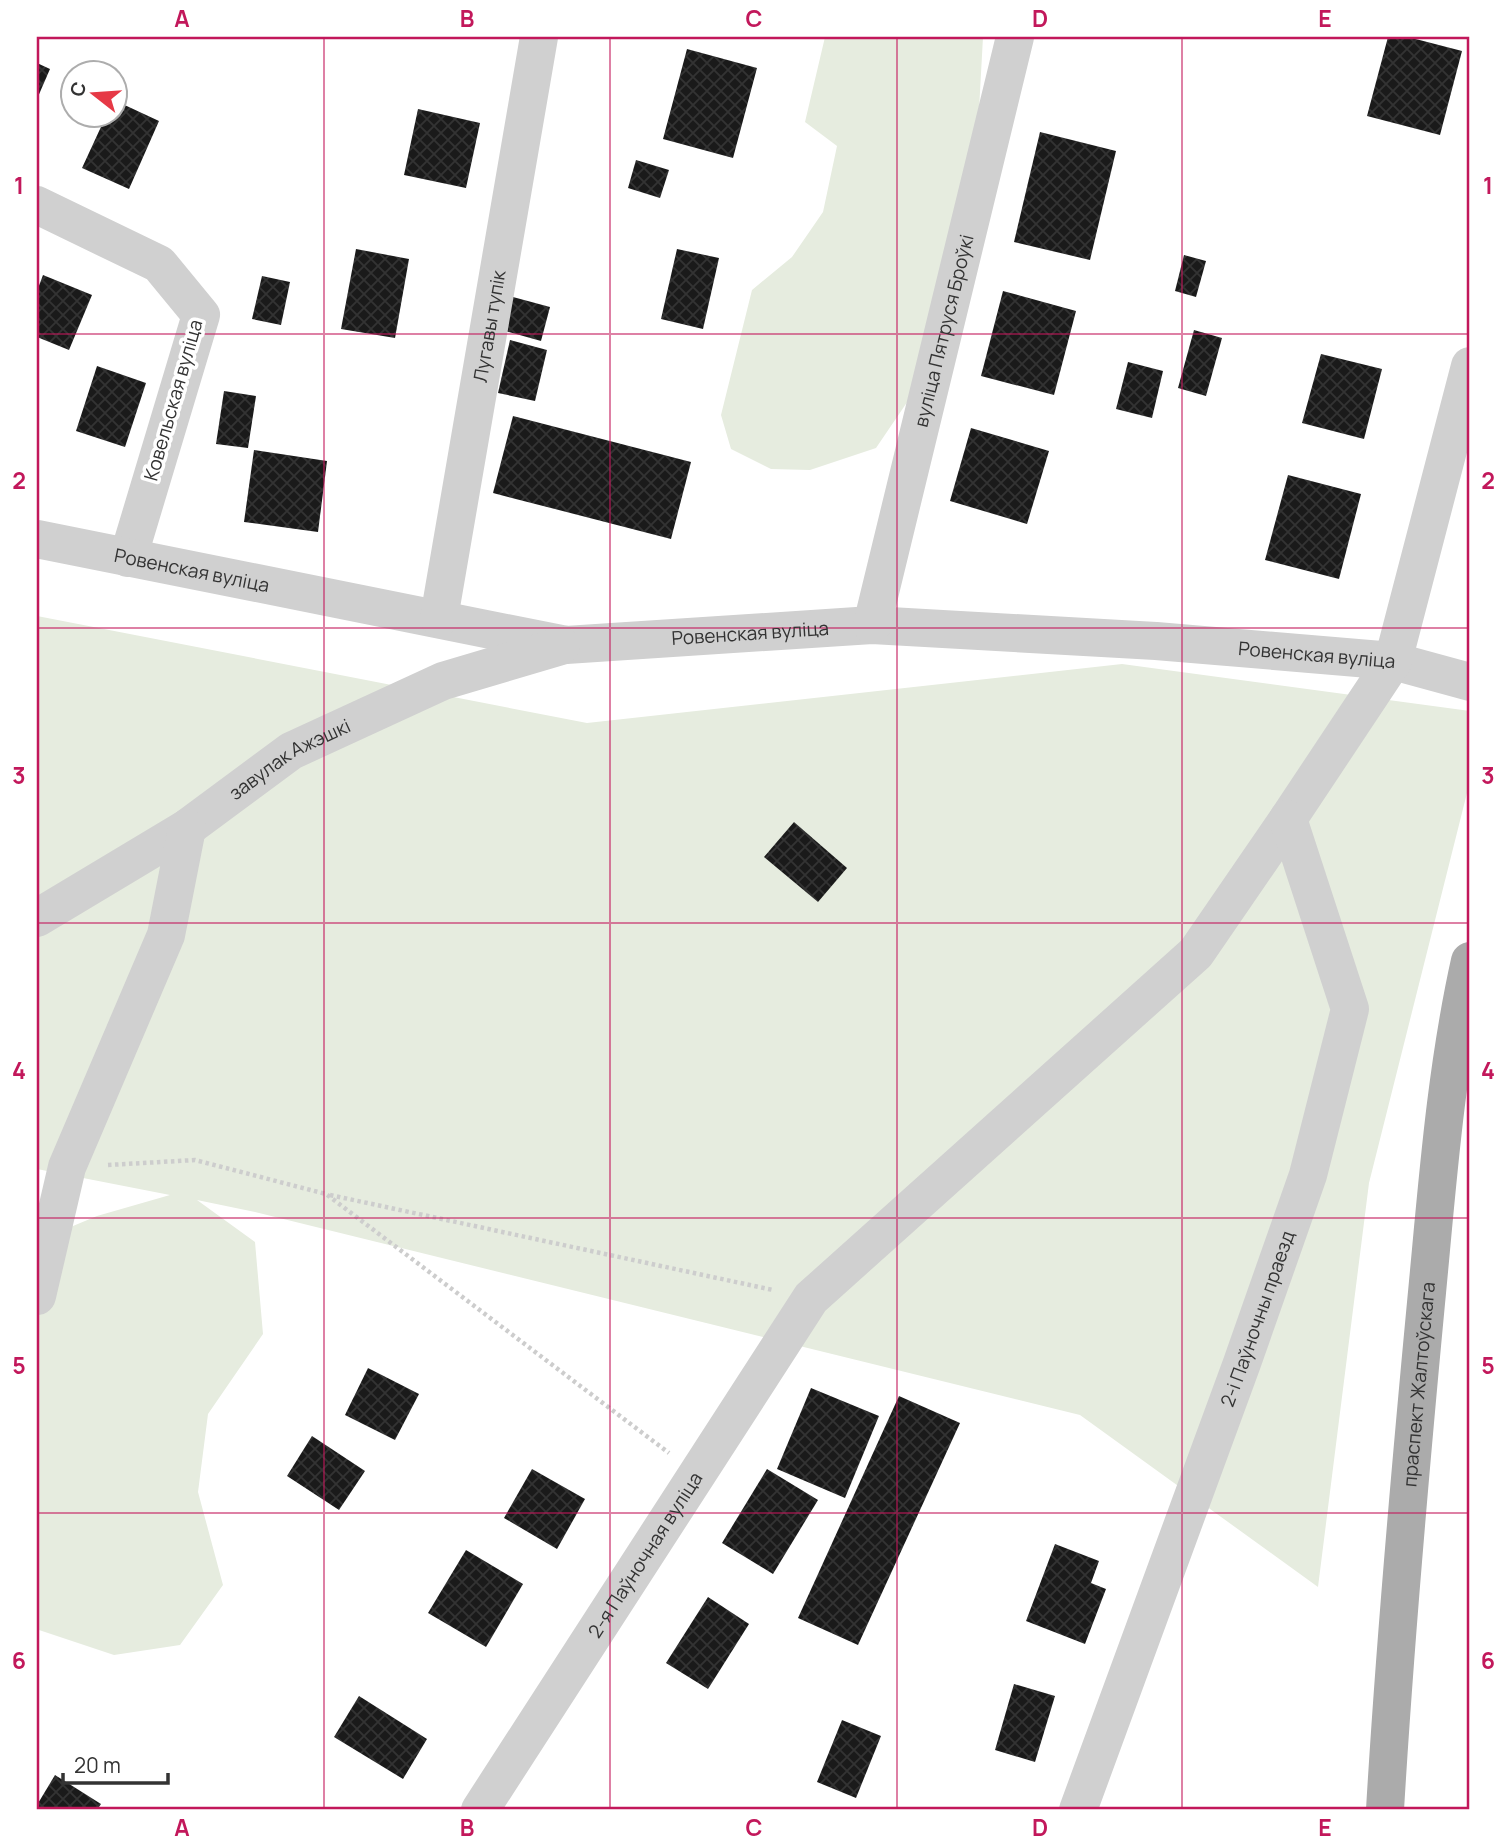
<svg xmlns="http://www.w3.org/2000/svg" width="1507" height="1847" viewBox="0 0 1507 1847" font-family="Manrope,sans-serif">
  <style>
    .grass { fill: #e6ecdf }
    .building { fill: url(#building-cross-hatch) }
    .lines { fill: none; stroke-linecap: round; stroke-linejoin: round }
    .path { stroke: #cdcdcd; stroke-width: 4.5; stroke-dasharray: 3.5 3.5; stroke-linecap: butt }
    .minor { stroke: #d0d0d0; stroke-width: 38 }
    .major { stroke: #ababab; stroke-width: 38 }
    .grid { fill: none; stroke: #c2185b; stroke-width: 2; stroke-opacity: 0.55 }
    .labels { text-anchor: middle; stroke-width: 7; stroke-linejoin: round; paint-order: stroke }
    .street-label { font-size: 19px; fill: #333; stroke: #fff }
    .neatline { fill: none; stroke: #c2185b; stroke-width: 2.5 }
    .grid-label { font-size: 23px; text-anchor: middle; font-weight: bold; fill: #c2185b }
  </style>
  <defs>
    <pattern id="building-cross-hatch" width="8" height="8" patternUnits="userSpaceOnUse" patternTransform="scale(1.75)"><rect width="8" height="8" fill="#1a1a1a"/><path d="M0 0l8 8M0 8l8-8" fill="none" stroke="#333"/></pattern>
  </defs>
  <rect width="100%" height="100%" fill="#fff"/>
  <g class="grass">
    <path d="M 825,37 L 983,37 L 979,110 L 912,395 L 876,448 L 810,470 L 771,469 L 731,449 L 721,415 L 752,290 L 792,257 L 823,212 L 837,146 L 805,122 Z"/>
    <path d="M 37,616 L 587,723 L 1122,664 L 1470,711 L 1470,781 L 1369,1183 L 1318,1587 L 1080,1415 L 255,1212 L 197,1200 L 255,1242 L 263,1334 L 208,1414 L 198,1492 L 223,1585 L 180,1645 L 114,1655 L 39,1630 L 37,1633 L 37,1241 L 97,1216 L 170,1195 L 37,1169 Z"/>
  </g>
  <g class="building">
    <path d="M 1388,37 L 1408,37 L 1462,51 L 1440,135 L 1367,116 Z"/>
    <path d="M 687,49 L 757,68 L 733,158 L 663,139 Z"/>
    <path d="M 37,63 L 50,69 L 37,99 Z"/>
    <path d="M 116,101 L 159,121 L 129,189 L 82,168 L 106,116 L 116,116 Z"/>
    <path d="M 418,109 L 480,123 L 466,188 L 404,175 Z"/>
    <path d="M 1040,132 L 1116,151 L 1090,260 L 1014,242 Z"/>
    <path d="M 636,160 L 669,170 L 660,198 L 628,188 Z"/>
    <path d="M 356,249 L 409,259 L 395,338 L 341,329 Z"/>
    <path d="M 677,249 L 719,258 L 703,329 L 661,319 Z"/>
    <path d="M 1184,255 L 1206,261 L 1196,297 L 1175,291 Z"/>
    <path d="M 43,275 L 92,295 L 69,350 L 37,337 L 37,291 Z"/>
    <path d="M 262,276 L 290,282 L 281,325 L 252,319 Z"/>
    <path d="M 1003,291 L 1076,311 L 1054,395 L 981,376 Z"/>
    <path d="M 513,297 L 550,307 L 541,341 L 505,331 Z"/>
    <path d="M 1194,330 L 1222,338 L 1206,396 L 1178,388 Z"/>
    <path d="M 510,340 L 547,350 L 535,401 L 498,393 Z"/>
    <path d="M 1321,354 L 1382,369 L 1364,439 L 1302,423 Z"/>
    <path d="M 1128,362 L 1163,371 L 1152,418 L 1116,409 Z"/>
    <path d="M 97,366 L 146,383 L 125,447 L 76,431 Z"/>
    <path d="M 224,391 L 256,396 L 248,448 L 216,444 Z"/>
    <path d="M 513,416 L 691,462 L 671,539 L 493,493 Z"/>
    <path d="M 971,428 L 1049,451 L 1027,524 L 950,501 Z"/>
    <path d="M 254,450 L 327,461 L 318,532 L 244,522 Z"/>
    <path d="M 1288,475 L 1361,494 L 1339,579 L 1265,560 Z"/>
    <path d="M 794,822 L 847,868 L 818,902 L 764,857 Z"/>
    <path d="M 368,1368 L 419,1394 L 395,1440 L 345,1415 Z"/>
    <path d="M 811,1388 L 879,1416 L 845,1498 L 777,1469 Z"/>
    <path d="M 899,1396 L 960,1423 L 858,1645 L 798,1618 Z"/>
    <path d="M 312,1436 L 365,1471 L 339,1510 L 287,1476 Z"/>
    <path d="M 532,1469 L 585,1499 L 557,1549 L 504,1518 Z"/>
    <path d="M 767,1469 L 818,1500 L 773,1574 L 722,1543 Z"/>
    <path d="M 1055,1544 L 1099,1561 L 1091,1583 L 1106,1589 L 1085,1644 L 1026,1621 Z"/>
    <path d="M 466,1550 L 523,1584 L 486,1647 L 428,1613 Z"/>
    <path d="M 708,1597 L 749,1624 L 708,1689 L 666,1663 Z"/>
    <path d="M 1014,1684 L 1055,1696 L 1035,1762 L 995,1750 Z"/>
    <path d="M 359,1696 L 427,1739 L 403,1779 L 334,1737 Z"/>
    <path d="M 842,1720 L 881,1736 L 856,1798 L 817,1782 Z"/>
    <path d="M 55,1775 L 101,1804 L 97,1810 L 37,1810 L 37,1805 Z"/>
  </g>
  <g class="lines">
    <g class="path">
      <path d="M 108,1165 L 195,1160 L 326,1194 L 669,1453"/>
      <path d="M 330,1195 L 773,1290"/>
    </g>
    <g class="minor">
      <path d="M 37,205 L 159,264 L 201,315 L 128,558"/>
      <path id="s1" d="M 37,539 L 566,645 L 872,625 L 1156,641 L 1393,661 L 1470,682"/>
      <path id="s2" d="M 439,618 L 539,37"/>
      <path id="s3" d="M 872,625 L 1015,37"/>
      <path id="s4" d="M 37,918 L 187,828 L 291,751 L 443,681 L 561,646"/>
      <path d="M 37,1296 L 67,1167 L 166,935 L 187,828"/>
      <path id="s5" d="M 480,1810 L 811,1298 L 1196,953 L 1288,819 L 1393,661 L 1470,366"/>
      <path id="s6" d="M 1078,1810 L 1242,1363 L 1308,1175 L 1350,1009 L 1288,819"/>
    </g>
    <path class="major" id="s7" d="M 1385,1810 C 1395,1641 1410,1472 1426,1303 C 1437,1189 1445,1073 1470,961"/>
  </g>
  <path class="grid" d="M 324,37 L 324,1810M 610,37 L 610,1810M 897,37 L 897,1810M 1182,37 L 1182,1810M 37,334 L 1470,334M 37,628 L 1470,628M 37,923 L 1470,923M 37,1218 L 1470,1218M 37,1513 L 1470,1513"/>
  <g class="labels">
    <g class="street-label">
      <text dy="7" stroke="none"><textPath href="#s2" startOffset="296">Лугавы тупік</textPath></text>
      <text dy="7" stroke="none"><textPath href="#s3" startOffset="303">вуліца Пятруся Броўкі</textPath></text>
      <text transform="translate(173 400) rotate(-74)" y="7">Ковельская вуліца</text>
      <text dy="7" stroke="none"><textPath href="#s1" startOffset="158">Ровенская вуліца</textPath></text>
      <text dy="7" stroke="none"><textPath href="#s1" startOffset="724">Ровенская вуліца</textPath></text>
      <text dy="7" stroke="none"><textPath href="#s1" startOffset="1292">Ровенская вуліца</textPath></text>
      <text dy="7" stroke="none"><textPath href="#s4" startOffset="299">завулак Ажэшкі</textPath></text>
      <text dy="7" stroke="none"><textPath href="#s6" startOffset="523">2-і Паўночны праезд</textPath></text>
      <text dy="7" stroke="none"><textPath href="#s7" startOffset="427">праспект Жалтоўскага</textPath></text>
      <text dy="7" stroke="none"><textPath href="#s5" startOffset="304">2-я Паўночная вуліца</textPath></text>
    </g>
  </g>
  <rect width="1507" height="1847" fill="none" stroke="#ffffff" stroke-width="77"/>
  <g transform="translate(94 94) rotate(287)"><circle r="33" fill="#ffffff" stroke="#adadad" stroke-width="2"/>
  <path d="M0-5L12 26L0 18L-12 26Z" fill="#e63946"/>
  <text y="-10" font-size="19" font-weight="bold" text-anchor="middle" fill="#333333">С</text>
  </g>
  <path d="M63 1773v10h105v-10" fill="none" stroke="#333333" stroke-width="3.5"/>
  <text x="74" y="1773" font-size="21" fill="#333333" stroke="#ffffff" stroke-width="5" paint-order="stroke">20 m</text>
  <rect x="38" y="38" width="1430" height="1770" class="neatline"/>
  <g class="grid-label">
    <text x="182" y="27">A</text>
    <text x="467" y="27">B</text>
    <text x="754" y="27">C</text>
    <text x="1040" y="27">D</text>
    <text x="1325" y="27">E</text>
    <text x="19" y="194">1</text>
    <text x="1488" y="194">1</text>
    <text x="19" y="489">2</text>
    <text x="1488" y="489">2</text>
    <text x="19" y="784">3</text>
    <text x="1488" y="784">3</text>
    <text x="19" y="1079">4</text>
    <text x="1488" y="1079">4</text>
    <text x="19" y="1374">5</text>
    <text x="1488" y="1374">5</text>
    <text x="19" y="1669">6</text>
    <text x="1488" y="1669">6</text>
    <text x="182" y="1836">A</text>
    <text x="467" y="1836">B</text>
    <text x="754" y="1836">C</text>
    <text x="1040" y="1836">D</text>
    <text x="1325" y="1836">E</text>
  </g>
</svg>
